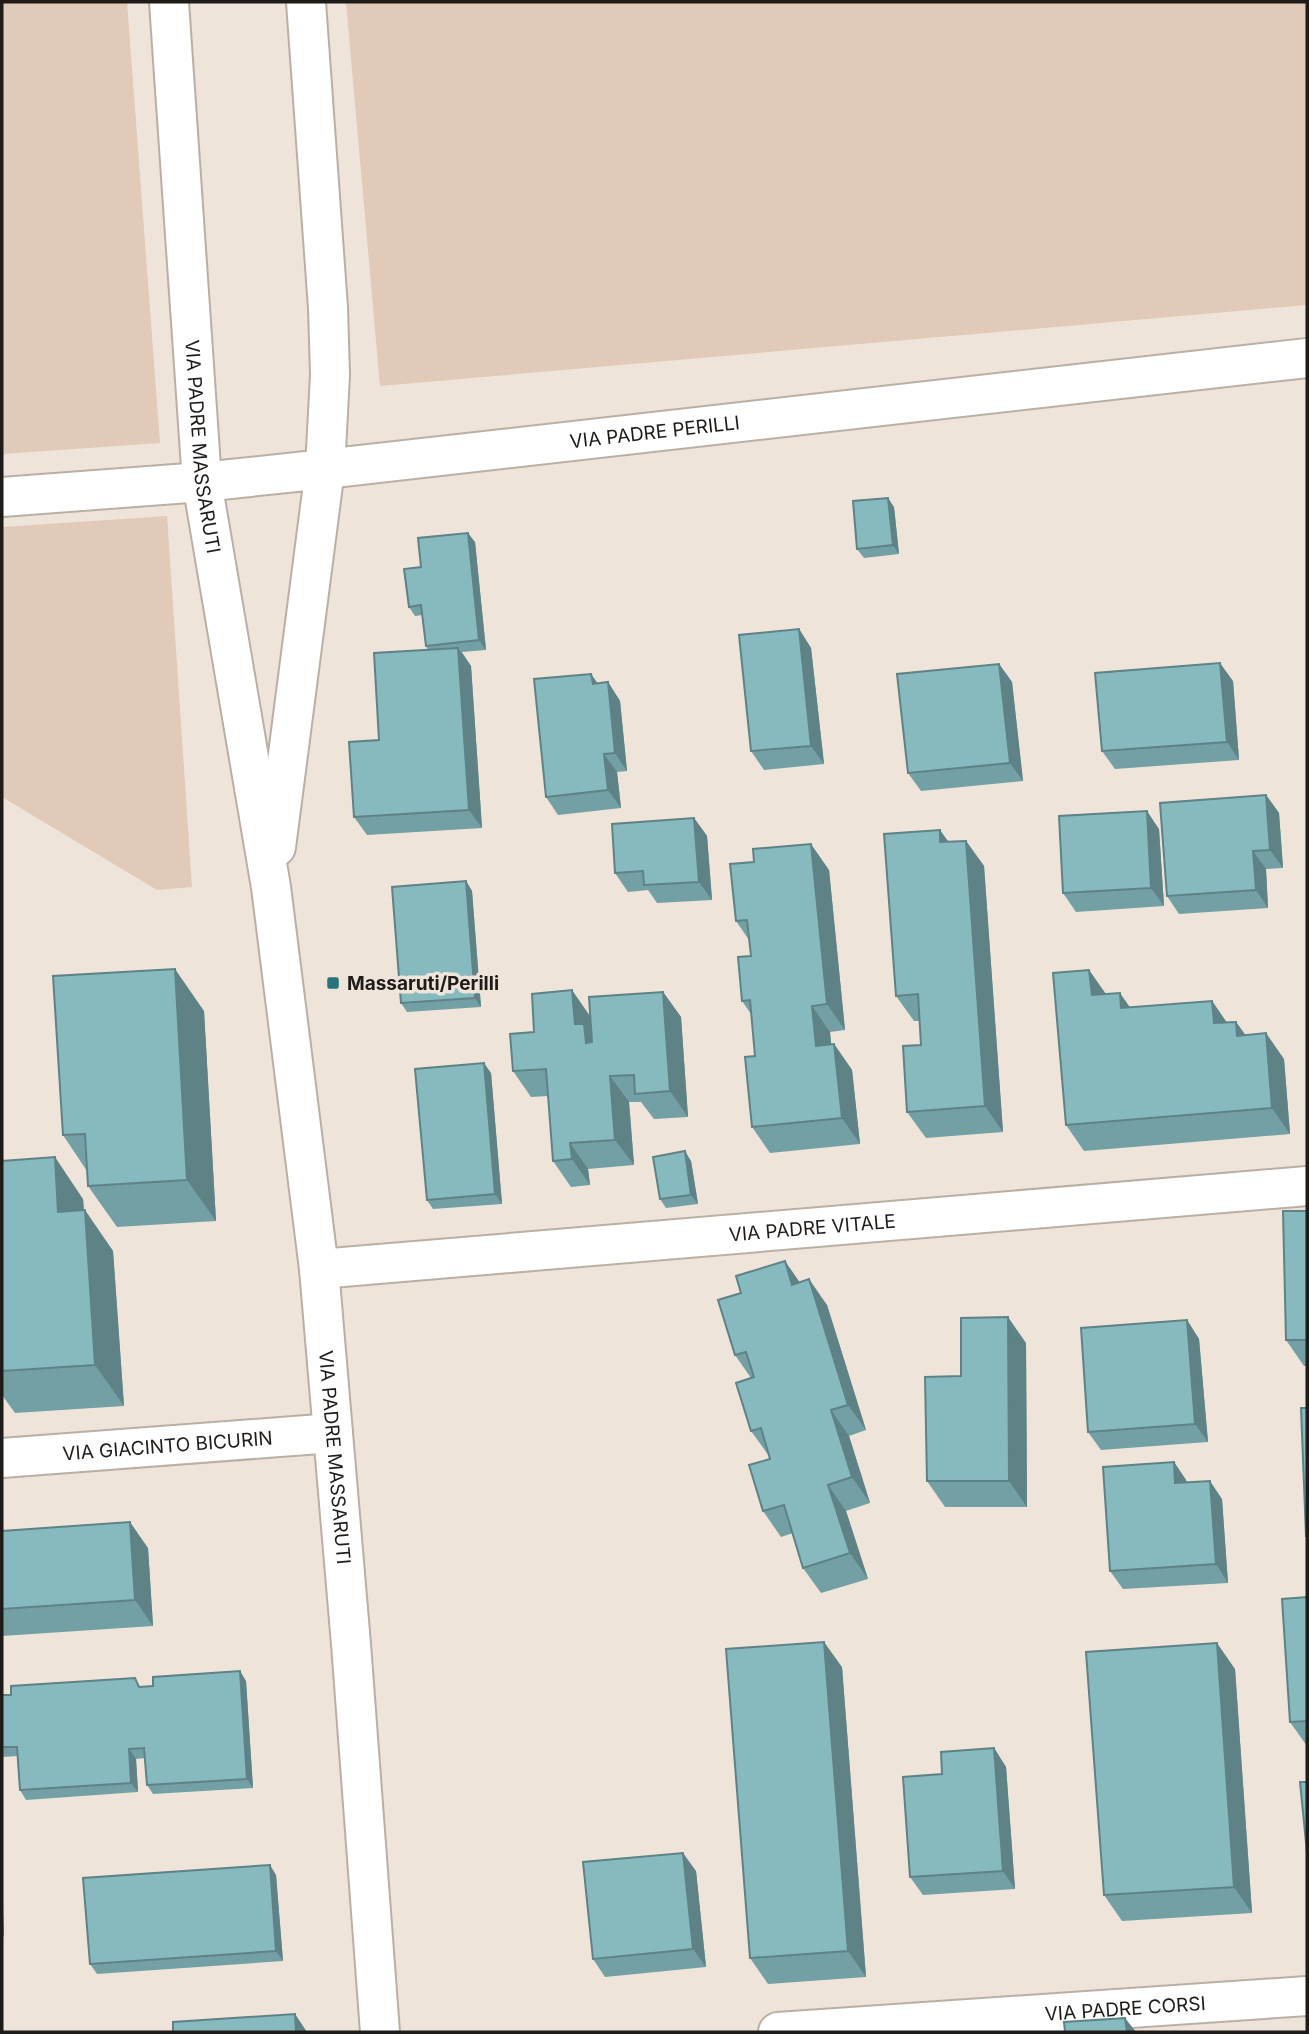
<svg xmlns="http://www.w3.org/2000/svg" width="1309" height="2034" viewBox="0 0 1309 2034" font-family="Inter,sans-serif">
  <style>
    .green { fill: #e1cab7 }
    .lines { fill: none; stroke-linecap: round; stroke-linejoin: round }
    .minor-casing { stroke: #baafa5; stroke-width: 42 }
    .minor { stroke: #fff; stroke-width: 38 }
    .wall { fill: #73a0a4 }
    .shaded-wall { fill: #5e8286 }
    .building { fill: #86babf; stroke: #5e8286; stroke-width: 2 }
    .poi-dot { fill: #297379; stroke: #efe4da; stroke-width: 2.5 }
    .labels { text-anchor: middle; stroke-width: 7; stroke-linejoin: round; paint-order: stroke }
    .street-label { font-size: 19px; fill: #1f1b18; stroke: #efe4da }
    .poi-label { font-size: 19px; font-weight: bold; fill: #1f1b18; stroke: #efe4da; text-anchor: start }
  </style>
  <rect width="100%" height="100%" fill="#efe4da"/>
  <g class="green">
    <path d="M 2,2 L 127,2 L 160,443 L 2,454 Z"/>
    <path d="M 346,2 L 1307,2 L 1307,305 L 380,386 Z"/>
    <path d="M 167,516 L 192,887 L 157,890 L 2,797 L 2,527 Z"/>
  </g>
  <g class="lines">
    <defs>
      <g id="minor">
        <path id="s1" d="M 169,2 L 202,482 L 271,887 L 319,1269 L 351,1644 L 380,2032"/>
        <path id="s2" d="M 2,497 L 202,482 L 325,469 L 1307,358"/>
        <path d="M 276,847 L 325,469 L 330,375 L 328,308 L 306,2"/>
        <path id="s3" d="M 319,1269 L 1307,1186"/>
        <path id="s4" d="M 2,1458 L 333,1433"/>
        <path id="s5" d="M 778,2032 L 1307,1996"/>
      </g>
    </defs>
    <use href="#minor" class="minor-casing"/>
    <use href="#minor" class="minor"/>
  </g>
  <g class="wall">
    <path d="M 894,507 L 899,554 L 864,558 L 857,549 Z"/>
    <path d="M 475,542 L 486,650 L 462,652 L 471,666 L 482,828 L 367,835 L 354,817 L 379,740 L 428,650 L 426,646 L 422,615 L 415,616 L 409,607 L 421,567 Z"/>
    <path d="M 799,629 L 811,648 L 824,764 L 764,770 L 751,751 Z"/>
    <path d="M 999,664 L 1012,682 L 1023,781 L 921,791 L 908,773 Z"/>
    <path d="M 1233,681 L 1239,760 L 1115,769 L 1102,751 Z"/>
    <path d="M 608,682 L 620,701 L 627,771 L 617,772 L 621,808 L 558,815 L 546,797 L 598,683 Z"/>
    <path d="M 1266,795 L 1279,813 L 1283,868 L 1266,869 L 1268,908 L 1179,914 L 1167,896 Z"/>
    <path d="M 694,818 L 707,836 L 712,900 L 657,903 L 648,890 L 628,892 L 615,873 Z"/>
    <path d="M 1159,829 L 1164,906 L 1076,912 L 1063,893 Z"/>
    <path d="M 966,841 L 984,866 L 1003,1132 L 926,1138 L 907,1112 L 921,1045 L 920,1021 L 914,1021 L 896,996 L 948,842 Z"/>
    <path d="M 829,870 L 845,1030 L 830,1032 L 831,1045 L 834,1044 L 852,1070 L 860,1144 L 770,1153 L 752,1127 L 755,1056 L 751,1014 L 742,1001 L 751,956 L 749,940 L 736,921 Z"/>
    <path d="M 466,881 L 472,891 L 481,1007 L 407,1012 L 401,1003 Z"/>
    <path d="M 1089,970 L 1106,994 L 1130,1007 L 1212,1001 L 1226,1022 L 1236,1022 L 1245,1035 L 1284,1059 L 1290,1134 L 1084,1151 L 1066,1125 Z"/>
    <path d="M 663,992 L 681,1017 L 688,1117 L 654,1119 L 641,1102 L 629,1102 L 634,1165 L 588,1169 L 590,1185 L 571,1187 L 553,1161 L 548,1096 L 531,1097 L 513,1071 L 534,1032 L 590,1016 Z"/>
    <path d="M 204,1011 L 216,1221 L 117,1227 L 88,1186 L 87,1171 L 63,1135 Z"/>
    <path d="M 491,1073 L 502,1204 L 433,1209 L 427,1200 Z"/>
    <path d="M 2,1161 L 83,1199 L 84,1210 L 113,1251 L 124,1406 L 15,1413 L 2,1395 Z"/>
    <path d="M 691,1161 L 698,1204 L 666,1208 L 660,1199 Z"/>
    <path d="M 1307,1211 L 1307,1366 L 1304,1366 L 1286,1340 Z"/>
    <path d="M 800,1282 L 827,1305 L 866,1430 L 849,1436 L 870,1503 L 846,1511 L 868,1579 L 821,1593 L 803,1568 L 793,1533 L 781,1537 L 763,1511 L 770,1459 L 769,1456 L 751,1431 L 751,1378 L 735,1355 Z"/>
    <path d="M 1187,1320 L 1199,1339 L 1208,1442 L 1101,1450 L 1088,1432 Z"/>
    <path d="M 1026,1343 L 1027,1507 L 945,1507 L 927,1481 L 961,1376 Z"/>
    <path d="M 1174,1462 L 1186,1480 L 1187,1482 L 1222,1499 L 1228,1583 L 1123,1589 L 1110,1571 Z"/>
    <path d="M 2,1531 L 148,1548 L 153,1626 L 2,1636 Z"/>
    <path d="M 1307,1597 L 1307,1746 L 1290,1722 Z"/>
    <path d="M 842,1667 L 866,1977 L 768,1984 L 750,1958 Z"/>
    <path d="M 1235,1669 L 1252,1913 L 1122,1921 L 1104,1895 Z"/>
    <path d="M 246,1681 L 253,1788 L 153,1794 L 147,1785 L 145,1758 L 136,1759 L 138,1792 L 26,1800 L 20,1790 L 18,1756 L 2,1757 L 2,1695 Z"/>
    <path d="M 994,1748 L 1006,1767 L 1015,1889 L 923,1895 L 910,1877 L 942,1774 Z"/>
    <path d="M 696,1871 L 706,1967 L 605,1977 L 593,1959 Z"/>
    <path d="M 276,1875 L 283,1961 L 97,1974 L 90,1964 Z"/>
  </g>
  <g class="shaded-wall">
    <path d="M 888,498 L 894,507 L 899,554 L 893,545 Z"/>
    <path d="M 468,533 L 475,542 L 486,650 L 479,640 Z"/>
    <path d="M 799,629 L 811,648 L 824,764 L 811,746 Z"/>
    <path d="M 458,648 L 471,666 L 482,828 L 469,810 Z"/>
    <path d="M 1220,663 L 1233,681 L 1239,760 L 1227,742 Z"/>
    <path d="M 999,664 L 1012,682 L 1023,781 L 1010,763 Z"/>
    <path d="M 591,674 L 604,692 L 593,684 Z"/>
    <path d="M 608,682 L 620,701 L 627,771 L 615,753 Z"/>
    <path d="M 604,754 L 617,772 L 621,808 L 608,790 Z"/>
    <path d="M 1266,795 L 1279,813 L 1283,868 L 1270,850 Z"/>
    <path d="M 1147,811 L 1159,829 L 1164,906 L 1151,888 Z"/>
    <path d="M 694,818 L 707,836 L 712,900 L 699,882 Z"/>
    <path d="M 940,830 L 958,855 L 940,842 Z"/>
    <path d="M 966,841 L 984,866 L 1003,1132 L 985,1106 Z"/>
    <path d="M 811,844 L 829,870 L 845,1030 L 827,1004 Z"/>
    <path d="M 1253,851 L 1266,869 L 1268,908 L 1256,890 Z"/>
    <path d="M 466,881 L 472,891 L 481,1007 L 475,998 Z"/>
    <path d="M 175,969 L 204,1011 L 216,1221 L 187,1180 Z"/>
    <path d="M 1089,970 L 1107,996 L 1092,995 Z"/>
    <path d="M 572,990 L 590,1016 L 602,1050 L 586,1043 L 575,1024 Z"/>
    <path d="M 663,992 L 681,1017 L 688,1117 L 670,1091 Z"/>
    <path d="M 1120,993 L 1138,1019 L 1121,1008 Z"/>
    <path d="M 1212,1001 L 1230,1027 L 1214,1023 Z"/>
    <path d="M 812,1006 L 830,1032 L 834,1072 L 816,1046 Z"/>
    <path d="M 1236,1022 L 1254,1047 L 1237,1036 Z"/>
    <path d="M 1266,1033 L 1284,1059 L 1290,1134 L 1272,1108 Z"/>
    <path d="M 834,1044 L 852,1070 L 860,1144 L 842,1118 Z"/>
    <path d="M 484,1063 L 491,1073 L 502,1204 L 495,1194 Z"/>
    <path d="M 610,1076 L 629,1102 L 634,1165 L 615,1140 Z"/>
    <path d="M 570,1143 L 588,1169 L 590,1185 L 572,1159 Z"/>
    <path d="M 685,1151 L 691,1161 L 698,1204 L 691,1195 Z"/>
    <path d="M 55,1157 L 83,1199 L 87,1253 L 58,1212 Z"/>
    <path d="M 85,1210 L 113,1251 L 124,1406 L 95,1365 Z"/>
    <path d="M 785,1261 L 803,1287 L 792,1285 Z"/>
    <path d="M 809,1279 L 827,1305 L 866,1430 L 848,1405 Z"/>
    <path d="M 1008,1317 L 1026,1343 L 1027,1507 L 1009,1481 Z"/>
    <path d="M 1187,1320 L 1199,1339 L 1208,1442 L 1195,1424 Z"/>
    <path d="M 831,1410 L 849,1436 L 870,1503 L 852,1477 Z"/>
    <path d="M 1174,1462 L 1186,1480 L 1187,1501 L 1175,1483 Z"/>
    <path d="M 1210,1481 L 1222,1499 L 1228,1583 L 1216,1564 Z"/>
    <path d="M 828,1485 L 846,1511 L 868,1579 L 850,1553 Z"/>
    <path d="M 130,1522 L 148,1548 L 153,1626 L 135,1600 Z"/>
    <path d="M 824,1642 L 842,1667 L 866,1977 L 848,1951 Z"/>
    <path d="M 1217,1643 L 1235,1669 L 1252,1913 L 1234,1887 Z"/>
    <path d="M 240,1671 L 246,1681 L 253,1788 L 247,1779 Z"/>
    <path d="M 994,1748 L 1006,1767 L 1015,1889 L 1003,1871 Z"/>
    <path d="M 129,1749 L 136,1759 L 138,1792 L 131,1783 Z"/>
    <path d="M 683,1853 L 696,1871 L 706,1967 L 693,1949 Z"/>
    <path d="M 270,1865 L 276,1875 L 283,1961 L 276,1951 Z"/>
    <path d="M 2,1876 L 4,1937 L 2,1934 Z"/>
    <path d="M 295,2014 L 307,2032 L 296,2032 Z"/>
    <path d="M 1125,2018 L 1136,2032 L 1127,2032 Z"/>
  </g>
  <g class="building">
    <path d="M 888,498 L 893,545 L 857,549 L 853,501 Z"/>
    <path d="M 468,533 L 479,640 L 426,646 L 421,605 L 409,607 L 404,569 L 421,567 L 418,538 Z"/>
    <path d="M 799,629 L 811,746 L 751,751 L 739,635 Z"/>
    <path d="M 458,648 L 469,810 L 354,817 L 349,742 L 379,740 L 374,653 Z"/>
    <path d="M 1220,663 L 1227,742 L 1102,751 L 1095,673 Z"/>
    <path d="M 999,664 L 1010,763 L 908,773 L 897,674 Z"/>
    <path d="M 591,674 L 593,684 L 608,682 L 615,753 L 604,754 L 608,790 L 546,797 L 534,679 Z"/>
    <path d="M 1266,795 L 1270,850 L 1253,851 L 1256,890 L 1167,896 L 1160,803 Z"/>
    <path d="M 1147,811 L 1151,888 L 1063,893 L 1059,816 Z"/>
    <path d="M 694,818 L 699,882 L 644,885 L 643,871 L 615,873 L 612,824 Z"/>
    <path d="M 940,830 L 940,842 L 966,841 L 985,1106 L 907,1112 L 903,1046 L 921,1045 L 918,994 L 896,996 L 884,834 Z"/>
    <path d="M 811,844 L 827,1004 L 812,1006 L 816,1046 L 834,1044 L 842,1118 L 752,1127 L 745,1057 L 755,1056 L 750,1000 L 742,1001 L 738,957 L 751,956 L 747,920 L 736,921 L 730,864 L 754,862 L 753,849 Z"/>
    <path d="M 466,881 L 475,998 L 401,1003 L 392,887 Z"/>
    <path d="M 175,969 L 187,1180 L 88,1186 L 85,1134 L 63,1135 L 53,976 Z"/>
    <path d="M 1089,970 L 1092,995 L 1120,993 L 1121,1008 L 1212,1001 L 1214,1023 L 1236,1022 L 1237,1036 L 1266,1033 L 1272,1108 L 1066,1125 L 1053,973 Z"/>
    <path d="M 572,990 L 575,1024 L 584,1024 L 586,1043 L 592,1042 L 589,997 L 663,992 L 670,1091 L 635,1094 L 634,1075 L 610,1076 L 615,1140 L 570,1143 L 572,1159 L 553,1161 L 546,1069 L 513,1071 L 510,1034 L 534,1032 L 532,994 Z"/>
    <path d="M 484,1063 L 495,1194 L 427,1200 L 415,1069 Z"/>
    <path d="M 685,1151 L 691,1195 L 660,1199 L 653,1157 Z"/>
    <path d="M 55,1157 L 58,1212 L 85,1210 L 95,1365 L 2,1371 L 2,1161 Z"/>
    <path d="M 1283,1211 L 1307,1211 L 1307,1340 L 1286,1340 Z"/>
    <path d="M 785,1261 L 792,1285 L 809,1279 L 848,1405 L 831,1410 L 852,1477 L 828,1485 L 850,1553 L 803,1568 L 784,1505 L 763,1511 L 749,1465 L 770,1459 L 761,1428 L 751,1431 L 736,1383 L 754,1377 L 746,1352 L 735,1355 L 718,1300 L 741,1293 L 736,1276 Z"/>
    <path d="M 1008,1317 L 1009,1481 L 927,1481 L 925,1377 L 961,1376 L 961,1318 Z"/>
    <path d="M 1187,1320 L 1195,1424 L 1088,1432 L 1081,1328 Z"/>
    <path d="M 1301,1408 L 1307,1408 L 1307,1536 L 1306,1536 Z"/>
    <path d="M 1174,1462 L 1175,1483 L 1210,1481 L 1216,1564 L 1110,1571 L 1103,1467 Z"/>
    <path d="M 130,1522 L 135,1600 L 2,1609 L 2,1531 Z"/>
    <path d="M 1307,1597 L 1307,1721 L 1290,1722 L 1282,1599 Z"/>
    <path d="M 824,1642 L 848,1951 L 750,1958 L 726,1649 Z"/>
    <path d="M 1217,1643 L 1234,1887 L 1104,1895 L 1086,1652 Z"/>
    <path d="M 240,1671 L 247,1779 L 147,1785 L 144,1748 L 129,1749 L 131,1783 L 20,1790 L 17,1747 L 2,1747 L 2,1695 L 11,1695 L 11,1686 L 135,1678 L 139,1687 L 153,1686 L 153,1677 Z"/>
    <path d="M 994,1748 L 1003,1871 L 910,1877 L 903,1777 L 942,1774 L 941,1752 Z"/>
    <path d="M 1300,1782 L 1307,1782 L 1307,1853 Z"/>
    <path d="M 683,1853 L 693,1949 L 593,1959 L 583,1862 Z"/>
    <path d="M 270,1865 L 276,1951 L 90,1964 L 83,1878 Z"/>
    <path d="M 295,2014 L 296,2032 L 173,2032 L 173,2022 Z"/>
    <path d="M 1125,2018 L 1127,2032 L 1065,2032 L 1064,2022 Z"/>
  </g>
  <rect class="poi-dot" x="326" y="976" width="14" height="14" rx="3.5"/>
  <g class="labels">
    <g class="street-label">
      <text dy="7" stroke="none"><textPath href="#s2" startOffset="656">VIA PADRE PERILLI</textPath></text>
      <text dy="7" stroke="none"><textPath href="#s1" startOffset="446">VIA PADRE MASSARUTI</textPath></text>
      <text dy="7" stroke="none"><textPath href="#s3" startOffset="495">VIA PADRE VITALE</textPath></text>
      <text dy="7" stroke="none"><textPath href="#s4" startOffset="166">VIA GIACINTO BICURIN</textPath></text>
      <text dy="7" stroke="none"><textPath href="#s1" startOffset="1466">VIA PADRE MASSARUTI</textPath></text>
      <text dy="7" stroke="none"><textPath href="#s5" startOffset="348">VIA PADRE CORSI</textPath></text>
    </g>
    <g class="poi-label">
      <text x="347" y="990">Massaruti/Perilli</text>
    </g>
  </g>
  <rect width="1309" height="2034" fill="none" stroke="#1f1b18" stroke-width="7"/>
</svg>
